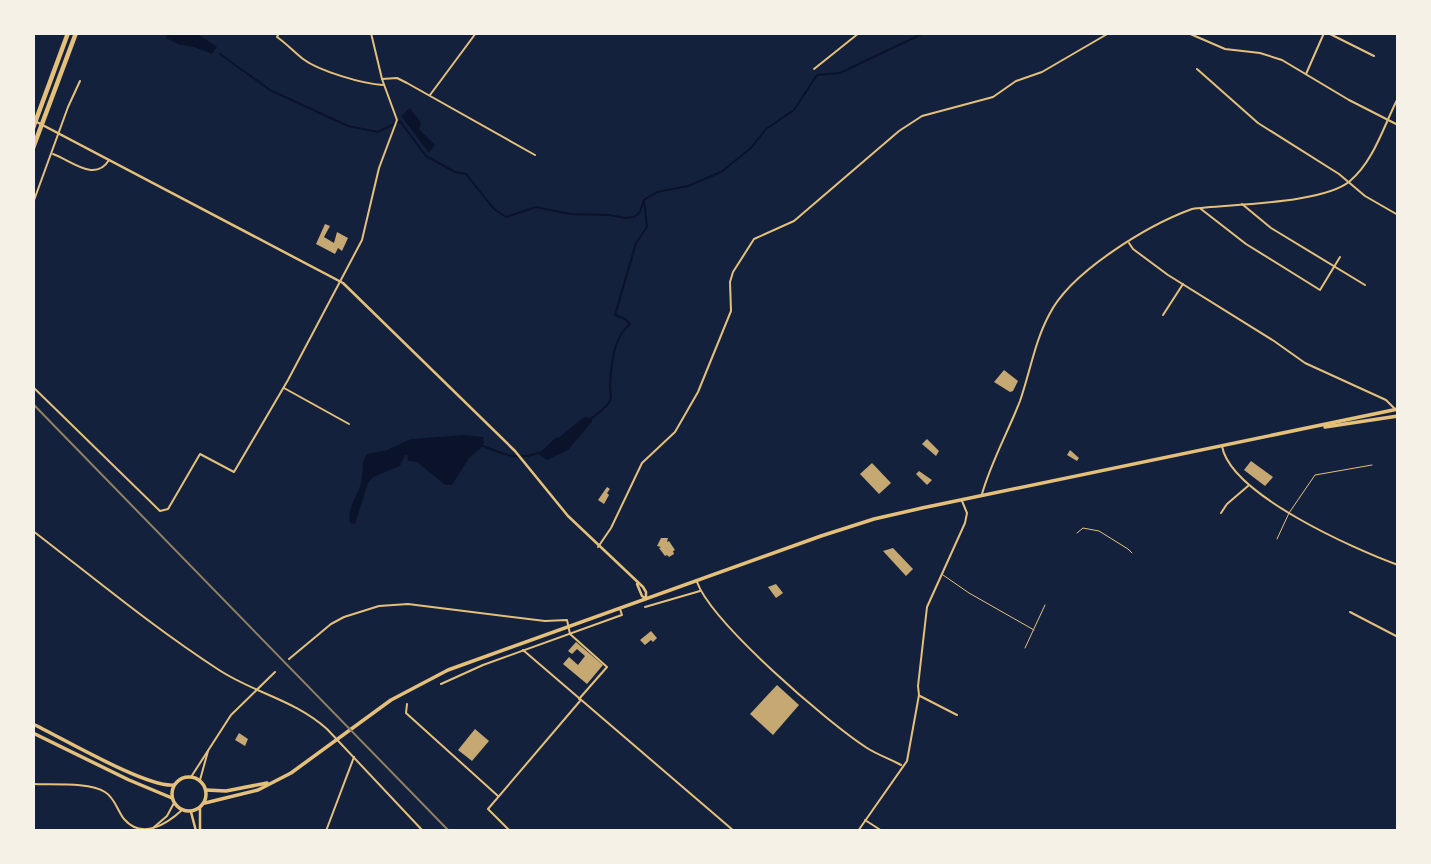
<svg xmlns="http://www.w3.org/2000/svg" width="1431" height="864" viewBox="0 0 1431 864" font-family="Signika,sans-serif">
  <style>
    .water { fill: #0b132b }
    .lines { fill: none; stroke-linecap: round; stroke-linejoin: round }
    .stream { stroke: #0b132b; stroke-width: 2 }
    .building { fill: #c6a872 }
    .service { stroke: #e5c07b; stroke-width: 1 }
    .minor { stroke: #e5c07b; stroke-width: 2 }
    .tertiary { stroke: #e5c07b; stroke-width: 2.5 }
    .primary { stroke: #e5c07b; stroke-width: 3.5 }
    .motorway { stroke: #e5c07b; stroke-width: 4.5 }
    .rail { stroke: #918062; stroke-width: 2 }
  </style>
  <rect width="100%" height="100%" fill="#14213d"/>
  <g class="water">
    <path d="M 167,33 L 196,33 L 217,47 L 212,54 L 194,47 L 180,45 L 166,38 Z"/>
    <path d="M 410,108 L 421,123 L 419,129 L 435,145 L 429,153 L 401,116 Z"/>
    <path d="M 584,417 L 592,418 L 592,422 L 568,450 L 547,460 L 537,453 L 546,448 Z"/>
    <path d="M 464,435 L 483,437 L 484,443 L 481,448 L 469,458 L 452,485 L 445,485 L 417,462 L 408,461 L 407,455 L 405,455 L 400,466 L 373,477 L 368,483 L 355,524 L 350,523 C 347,508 357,497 361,483 C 364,472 360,464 367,454 L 387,450 L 411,439 Z"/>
  </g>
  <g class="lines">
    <g class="stream">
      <path d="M 220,54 L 270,90 L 348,126 L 378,132 L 400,121 L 426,156 L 455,172 L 466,174 L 494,209 L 506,217 L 536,207 L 570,214 L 609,215 L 626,218 L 634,217 L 640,212 L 644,200 L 657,192 L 688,186 L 721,172 L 751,148 L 766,129 L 794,110 L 817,75 L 840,73 L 924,33"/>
      <path d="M 592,418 C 598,413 609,406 611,398 C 611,397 610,387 610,386 C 611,366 613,337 630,324 L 625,319 L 615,315 L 636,243 L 647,227 L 644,200"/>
      <path d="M 483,446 C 503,454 517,461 538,453"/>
      <path d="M 546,448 L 557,438"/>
    </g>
  </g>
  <g class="building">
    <path d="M 325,224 L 330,226 L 324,237 L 334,243 L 337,232 L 348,238 L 342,251 L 338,248 L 335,254 L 316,244 Z"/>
    <path d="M 1004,370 L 1018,381 L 1013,391 L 1010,392 L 994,382 Z"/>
    <path d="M 927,439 L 939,451 L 936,456 L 922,444 Z"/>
    <path d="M 1070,450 L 1079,458 L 1077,461 L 1067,455 Z"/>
    <path d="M 1251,461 L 1273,477 L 1265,486 L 1244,470 Z"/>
    <path d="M 872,463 L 891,483 L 879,494 L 860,474 Z"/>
    <path d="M 919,471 L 932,480 L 927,485 L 916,474 Z"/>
    <path d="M 607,487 L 610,489 L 607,493 L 609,495 L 604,504 L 598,500 Z"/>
    <path d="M 661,538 L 668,538 L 667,542 L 669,541 L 675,550 L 673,551 L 674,554 L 669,557 L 667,555 L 665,556 L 659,548 L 661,547 L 657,546 Z"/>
    <path d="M 893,548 L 913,569 L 906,576 L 883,551 Z"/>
    <path d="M 776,584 L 783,593 L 776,598 L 768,587 Z"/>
    <path d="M 651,631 L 657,638 L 653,642 L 651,640 L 645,645 L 640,640 Z"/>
    <path d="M 576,642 L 603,665 L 587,684 L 563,664 L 569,657 L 578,665 L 585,656 L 577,649 L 572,654 L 568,651 Z"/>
    <path d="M 777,685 L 799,705 L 773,735 L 750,714 Z"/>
    <path d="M 475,729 L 489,741 L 472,761 L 458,750 Z"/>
    <path d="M 239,733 L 248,739 L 245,746 L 235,740 Z"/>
  </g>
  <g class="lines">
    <g class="service">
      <path d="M 1077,533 L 1083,528 L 1099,531 L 1128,549 L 1132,553"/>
      <path d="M 1277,539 L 1289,513 L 1315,475 L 1372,465"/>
      <path d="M 943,575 L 969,593 L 1034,630"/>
      <path d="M 1025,648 L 1045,605"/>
    </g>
    <g class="minor">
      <path d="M 279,33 L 277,37 C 287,44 294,52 303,59 C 319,71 363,84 383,85"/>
      <path d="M 1188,33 L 1225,49 L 1260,53 L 1282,60 L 1349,100 L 1398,125"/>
      <path d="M 1328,33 L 1374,56"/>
      <path d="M 814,69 L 859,33"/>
      <path d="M 1197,69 L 1258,123 L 1339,174 L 1365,196 L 1398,215"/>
      <path d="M 1306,74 L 1324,33"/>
      <path d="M 382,79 L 397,78 L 407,83 L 535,155"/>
      <path d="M 430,95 L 476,33"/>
      <path d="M 53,154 C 70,160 95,183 109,160"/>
      <path d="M 33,203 L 68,107 L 80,81"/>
      <path d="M 1242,204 L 1271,228 L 1365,285"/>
      <path d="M 1201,209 L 1246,244 L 1320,290 L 1340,257"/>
      <path d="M 1129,243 L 1133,249 L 1168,275 L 1274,341 L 1305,363 L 1386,400 L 1395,409"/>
      <path d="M 1163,315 L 1183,284"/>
      <path d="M 33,387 L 160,511 L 168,509 L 200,454 L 234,472 L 288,380 L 362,240 L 379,168 L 397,120 L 382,79 L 371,33"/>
      <path d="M 284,388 L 349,424"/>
      <path d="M 1222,446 C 1230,494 1354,549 1398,565"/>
      <path d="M 982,494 C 991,462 1008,432 1020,401 C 1030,372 1035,341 1049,315 C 1070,272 1148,225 1192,209 C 1230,204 1323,204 1350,181 C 1374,161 1384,125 1398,98"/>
      <path d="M 1221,513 L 1227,504 L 1248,486"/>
      <path d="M 33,531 C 94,578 154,628 219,670 C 254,693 295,700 327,729 L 423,831"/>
      <path d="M 598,547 L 611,528 L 642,463 L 675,432 L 698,392 L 731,311 L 730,282 L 733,272 L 754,239 L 794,221 L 899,131 L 922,116 L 993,97 L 1016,81 L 1042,72 L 1109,33"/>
      <path d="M 697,582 C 712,623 828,723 867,748 C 878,755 890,759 901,765"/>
      <path d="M 645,607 L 700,591"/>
      <path d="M 1350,612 L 1398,637"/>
      <path d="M 523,650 L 734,831"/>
      <path d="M 289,659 L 331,624 L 344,617 L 379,606 L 408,604 L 545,621 L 567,620 L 570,634 L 607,667 L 579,699"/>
      <path d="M 441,684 L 483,665 L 619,616 L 622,615 L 620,609"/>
      <path d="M 920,696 L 957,715"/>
      <path d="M 407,704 L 406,713 L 498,796"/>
      <path d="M 191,777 L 231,715 L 275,672"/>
      <path d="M 200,780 L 208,751"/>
      <path d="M 33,784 C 53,785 89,782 105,792 C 115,798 117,810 124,819 C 142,840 167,824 182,810"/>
      <path d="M 865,820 L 882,831"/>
      <path d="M 153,828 L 167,816 L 174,803"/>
      <path d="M 326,831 L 354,757"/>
      <path d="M 510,831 L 488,809 L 580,701"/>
      <path d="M 858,831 L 907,761 L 919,695 L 918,686 L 927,607 L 965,523 L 967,513 L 962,501"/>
    </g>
    <g class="tertiary">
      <path d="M 33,120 L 343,283 L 515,451 L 568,516 L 643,587 L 646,592 L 646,599"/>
      <path d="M 637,584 L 642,596 L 645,598"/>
      <path d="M 191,812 L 196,831"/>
      <path d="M 200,831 L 200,808"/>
    </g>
    <g class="primary">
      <path d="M 1325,427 L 1398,416"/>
      <path d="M 33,724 C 62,738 147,788 174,785"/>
      <path d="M 33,733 L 129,780 L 172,798"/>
      <circle cx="189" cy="794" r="17"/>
      <path d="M 206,790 L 226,791 L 267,783"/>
      <path d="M 205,803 L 258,790 L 291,773 L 391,700 L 448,670 L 821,536 L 874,519 L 922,508 L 1398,409"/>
    </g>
    <g class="motorway">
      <path d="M 33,128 L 68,33"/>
      <path d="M 33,148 L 76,33"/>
    </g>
    <path class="rail" d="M 33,404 L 449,831"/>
  </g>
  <rect width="1431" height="864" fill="none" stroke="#f6f1e7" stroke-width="70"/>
</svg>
